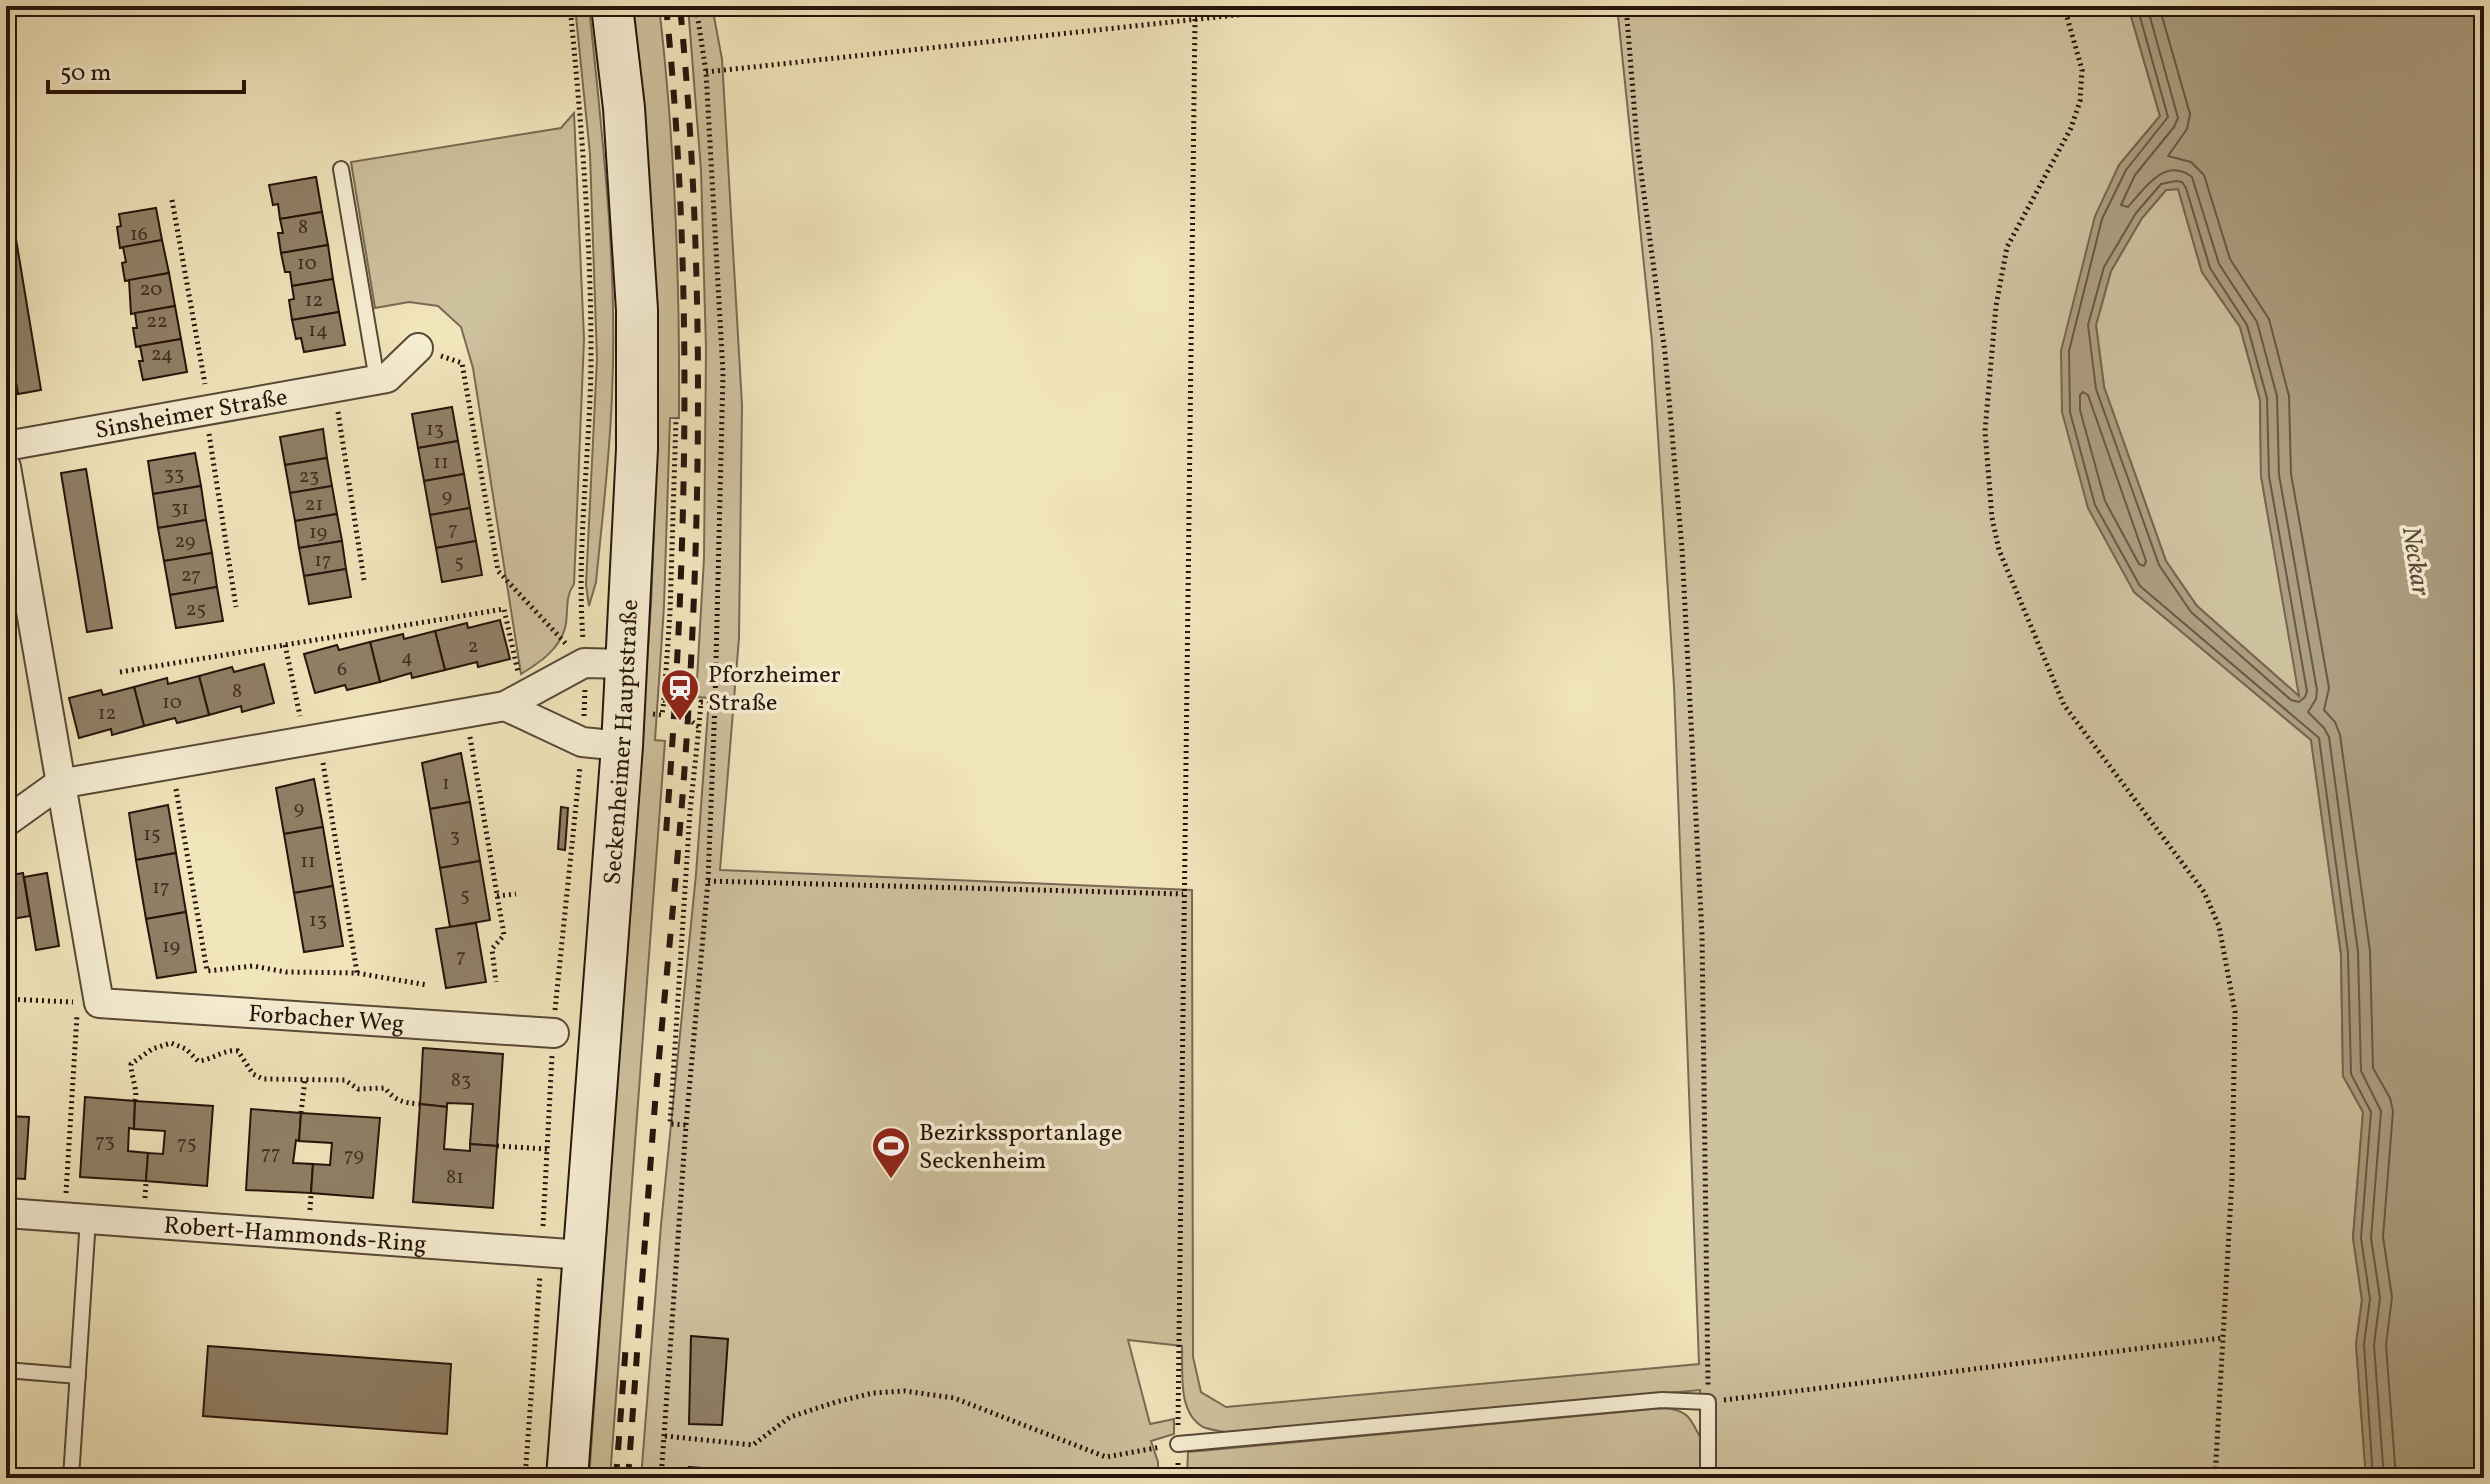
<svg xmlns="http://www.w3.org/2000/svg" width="2490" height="1484" viewBox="0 0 2490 1484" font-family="Vollkorn,serif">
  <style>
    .green { fill: #cec19e; stroke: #7a6a54; stroke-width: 2 }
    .water { fill: #ac9e80; stroke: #766651; stroke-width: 2; fill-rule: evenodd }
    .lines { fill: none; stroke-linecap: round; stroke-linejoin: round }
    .shore { stroke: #695846; stroke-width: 2 }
    .building { fill: #908067; stroke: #26130b; stroke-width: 2 }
    .service-casing { stroke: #594837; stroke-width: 18 }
    .minor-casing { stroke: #594837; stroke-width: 32 }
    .secondary-casing { stroke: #26130b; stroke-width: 44 }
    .path { stroke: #26130b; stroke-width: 5; stroke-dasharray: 2 4; stroke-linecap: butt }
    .service { stroke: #f6eed3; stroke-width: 14 }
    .minor { stroke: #f6eed3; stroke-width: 28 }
    .secondary { stroke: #f6eed3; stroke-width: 40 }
    .rail { stroke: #26130b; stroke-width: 6; stroke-dasharray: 14 14; stroke-linecap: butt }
    .labels { text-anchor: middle; stroke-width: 7; stroke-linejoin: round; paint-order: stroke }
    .number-label { font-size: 20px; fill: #402e22 }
    .street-label { font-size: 24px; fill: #26130b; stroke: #f6eed3 }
    .poi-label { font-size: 24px; fill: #26130b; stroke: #f6eed3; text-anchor: start }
    .water-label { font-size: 26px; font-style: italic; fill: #5c4b3a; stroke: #f6eed3 }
  </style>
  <rect width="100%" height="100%" fill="#f1e5bc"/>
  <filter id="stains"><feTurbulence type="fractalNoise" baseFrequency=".0025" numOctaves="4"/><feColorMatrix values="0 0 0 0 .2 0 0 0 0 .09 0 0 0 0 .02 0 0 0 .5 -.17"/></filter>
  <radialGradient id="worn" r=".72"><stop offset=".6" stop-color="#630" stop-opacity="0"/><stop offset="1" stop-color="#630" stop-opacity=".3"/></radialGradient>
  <g class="green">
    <path d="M 575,6 L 589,6 C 602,134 618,265 612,394 C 610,457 602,520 596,582 L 589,606 L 586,585 L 597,359 L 590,154 Z"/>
    <path d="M 630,6 L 659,6 C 675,143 680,280 679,418 L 670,418 L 664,606 L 655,740 L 665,741 L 610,1478 L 589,1478 L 651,605 L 656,474 L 654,317 Z"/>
    <path d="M 688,6 L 712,6 L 722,59 L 742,405 L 739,638 L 720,870 L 1192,890 L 1193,1357 L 1201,1392 L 1226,1407 L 1699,1364 L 1674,686 L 1652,342 L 1617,6 L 2128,6 L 2160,116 L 2119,165 L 2061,351 L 2134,592 L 2311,740 L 2341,954 L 2343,1076 L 2363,1112 L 2353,1238 L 2362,1300 L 2356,1344 L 2366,1478 L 1187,1478 L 1188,1452 L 1663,1408 C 1689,1410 1690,1418 1701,1439 L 1700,1390 L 1229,1433 C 1222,1431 1210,1430 1203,1427 C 1177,1412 1183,1371 1182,1346 L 1128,1340 L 1150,1424 L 1174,1419 L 1174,1434 L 1151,1441 L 1158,1462 L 1158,1478 L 641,1478 L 661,1225 L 696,874 L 709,698 L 696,697 L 704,558 L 706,349 L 701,170 Z"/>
    <path d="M 574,113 L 584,339 L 574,584 C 564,598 569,613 565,628 C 559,650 539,663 521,674 L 473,368 L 461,327 L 438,306 L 409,302 L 375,308 L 351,162 L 561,128 Z"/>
    <path d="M 2178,189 L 2202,272 L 2240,327 L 2260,400 L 2261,476 L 2300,697 L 2197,606 L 2166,561 L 2104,387 L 2096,325 L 2111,271 L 2142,218 L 2166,190 Z"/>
  </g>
  <path class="water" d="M 2128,6 L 2484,6 L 2484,1478 L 2366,1478 L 2356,1344 L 2362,1300 L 2353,1238 L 2363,1112 L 2343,1076 L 2341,954 L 2311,740 L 2134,592 L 2088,508 L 2062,412 L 2061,351 L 2095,216 L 2119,165 L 2160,116 ZM 2178,189 L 2202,272 L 2240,327 L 2260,400 L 2261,476 L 2299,696 L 2197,606 L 2166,561 L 2104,387 L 2096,325 L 2111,271 L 2142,218 L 2166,190 Z"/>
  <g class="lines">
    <g class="shore">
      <path d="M 2137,6 L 2168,117 L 2126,170 L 2102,219 L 2069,351 L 2070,412 L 2095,505 L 2140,586 L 2319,738 L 2348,953 L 2351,1074 L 2371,1112 L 2361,1238 L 2370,1299 L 2364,1344 L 2373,1478"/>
      <path d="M 2147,6 L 2178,118 L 2174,127 L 2135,175 L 2121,205 L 2128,207 C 2144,189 2165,156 2192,177 L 2219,264 L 2257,322 L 2277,396 L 2279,475 L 2317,690 L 2316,699 L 2308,712 L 2324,728 L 2329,737 L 2358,952 L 2361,1071 L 2381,1111 L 2371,1238 L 2380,1298 L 2374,1345 L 2384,1478"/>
      <path d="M 2159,6 L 2190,114 L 2187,129 L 2168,156 L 2191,162 L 2204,175 L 2230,259 L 2269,319 L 2289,396 L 2291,474 L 2329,688 L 2324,710 L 2335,722 L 2340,735 L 2370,951 L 2373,1068 L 2390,1098 L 2393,1111 L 2383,1237 L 2392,1297 L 2386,1345 L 2396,1478"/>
      <path d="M 2176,181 L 2182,182 L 2186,188 L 2210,268 L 2247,325 L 2267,398 L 2269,476 L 2307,691 L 2305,697 L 2299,702 L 2291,700 L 2191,612 L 2159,565 L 2096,389 L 2088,325 L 2104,267 L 2136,213 L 2161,184 Z"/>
      <path d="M 2083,392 L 2088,395 L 2146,561 L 2144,566 L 2139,564 L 2105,501 L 2080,410 L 2080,395 Z"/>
    </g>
  </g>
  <g class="building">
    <path d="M 316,177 L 322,212 L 280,219 L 278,204 L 273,205 L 269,185 Z"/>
    <path d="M 156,208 L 162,240 L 120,248 L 117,227 L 121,226 L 119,214 Z"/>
    <path d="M 322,212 L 328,245 L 281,253 L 278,233 L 283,233 L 280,219 Z"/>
    <path d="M 15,233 L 41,390 L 18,394 L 6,321 L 6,234 Z"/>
    <path d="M 162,240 L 169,273 L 125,281 L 122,263 L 126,262 L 123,247 Z"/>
    <path d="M 328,245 L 333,279 L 292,286 L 290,272 L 285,272 L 281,253 Z"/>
    <path d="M 169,273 L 175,306 L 131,314 L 129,280 Z"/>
    <path d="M 333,279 L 339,312 L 292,320 L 289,300 L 294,299 L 292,286 Z"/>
    <path d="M 175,306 L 181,339 L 136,347 L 133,328 L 137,328 L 135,313 Z"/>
    <path d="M 339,312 L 345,345 L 304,352 L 301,338 L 296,339 L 292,320 Z"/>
    <path d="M 181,339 L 187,372 L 143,380 L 139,361 L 143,361 L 140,346 Z"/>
    <path d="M 452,407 L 458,441 L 418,448 L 412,414 Z"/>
    <path d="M 323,429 L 327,458 L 285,465 L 280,437 Z"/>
    <path d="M 458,441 L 464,474 L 424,481 L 418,448 Z"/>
    <path d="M 195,453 L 201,486 L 153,494 L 148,461 Z"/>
    <path d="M 327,458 L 332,486 L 290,493 L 285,465 Z"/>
    <path d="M 86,469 L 112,628 L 87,632 L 61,473 Z"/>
    <path d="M 464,474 L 470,508 L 430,515 L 424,481 Z"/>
    <path d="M 201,486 L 206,520 L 158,528 L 153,494 Z"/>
    <path d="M 332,486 L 337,514 L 295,521 L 290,493 Z"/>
    <path d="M 470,508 L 476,541 L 436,548 L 430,515 Z"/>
    <path d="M 337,514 L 342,541 L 299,548 L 295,521 Z"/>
    <path d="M 206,520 L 212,553 L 164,561 L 158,528 Z"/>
    <path d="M 342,541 L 346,569 L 304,576 L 299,548 Z"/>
    <path d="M 476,541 L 482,575 L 442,582 L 436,548 Z"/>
    <path d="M 212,553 L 217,587 L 170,595 L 164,561 Z"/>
    <path d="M 346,569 L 351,597 L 309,604 L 304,576 Z"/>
    <path d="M 217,587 L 223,621 L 176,628 L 170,595 Z"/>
    <path d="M 500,620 L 510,659 L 478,667 L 477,662 L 445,670 L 435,631 L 467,623 L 468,628 Z"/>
    <path d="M 435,631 L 445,670 L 412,678 L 411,673 L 380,682 L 370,642 L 403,634 L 404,639 Z"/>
    <path d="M 370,642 L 380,682 L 347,690 L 345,685 L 315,693 L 304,654 L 337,645 L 339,650 Z"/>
    <path d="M 264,664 L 274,703 L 242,712 L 241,706 L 209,715 L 199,676 L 232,667 L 234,672 Z"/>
    <path d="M 199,676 L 209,715 L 177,723 L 175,718 L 144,726 L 134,687 L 167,678 L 168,684 Z"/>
    <path d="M 134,687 L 144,726 L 112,735 L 111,729 L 79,738 L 69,698 L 101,690 L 103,695 Z"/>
    <path d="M 461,753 L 470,802 L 430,809 L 422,763 Z"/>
    <path d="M 314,779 L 323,827 L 284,834 L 276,788 Z"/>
    <path d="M 470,802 L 480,861 L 440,868 L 430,809 Z"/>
    <path d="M 168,805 L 176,853 L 136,860 L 129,813 Z"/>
    <path d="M 561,807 L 568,808 L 565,850 L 558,849 Z"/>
    <path d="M 323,827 L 333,886 L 294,893 L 284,834 Z"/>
    <path d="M 176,853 L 186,912 L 146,919 L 136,860 Z"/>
    <path d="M 480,861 L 490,920 L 450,927 L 440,868 Z"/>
    <path d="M 23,873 L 30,916 L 6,920 L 6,876 Z"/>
    <path d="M 47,873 L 59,946 L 36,950 L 24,877 Z"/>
    <path d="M 333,886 L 343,946 L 304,952 L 294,893 Z"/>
    <path d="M 186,912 L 196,972 L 157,978 L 146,919 Z"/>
    <path d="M 476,923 L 486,982 L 446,988 L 436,929 Z"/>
    <path d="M 423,1048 L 503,1054 L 497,1146 L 470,1144 L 473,1104 L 447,1103 L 447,1107 L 420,1104 Z"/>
    <path d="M 85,1097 L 135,1101 L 134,1129 L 129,1128 L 128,1151 L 148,1153 L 146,1181 L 80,1177 Z"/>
    <path d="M 135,1101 L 213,1106 L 207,1186 L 146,1181 L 148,1153 L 163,1154 L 165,1131 L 134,1129 Z"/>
    <path d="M 420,1104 L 447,1107 L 444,1149 L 470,1151 L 470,1144 L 497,1146 L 493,1208 L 413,1202 Z"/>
    <path d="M 251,1109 L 301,1113 L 299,1141 L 296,1140 L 293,1163 L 313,1164 L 311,1193 L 246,1190 Z"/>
    <path d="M 301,1113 L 380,1118 L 373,1198 L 311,1193 L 313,1164 L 330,1165 L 332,1143 L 299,1141 Z"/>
    <path d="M 6,1116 L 29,1117 L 25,1179 L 6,1178 Z"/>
    <path d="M 691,1336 L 728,1339 L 722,1425 L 689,1424 Z"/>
    <path d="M 208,1346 L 451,1364 L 447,1434 L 203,1416 Z"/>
    <path d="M 689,1467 L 713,1469 L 712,1478 L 688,1478 Z"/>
  </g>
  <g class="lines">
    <defs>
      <g id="service">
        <path d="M 341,169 L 377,380"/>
        <path d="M 6,1370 L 78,1376"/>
        <path d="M 1178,1444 L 1662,1400 L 1708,1402 L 1708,1478"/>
        <path d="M 71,1478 L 88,1219"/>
      </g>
      <g id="minor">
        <path id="s1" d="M 6,446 L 387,378 L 418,348"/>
        <path id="s2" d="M 6,467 L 99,1003 L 554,1033"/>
        <path d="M 505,706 L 582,742 L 622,746"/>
        <path d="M 6,822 L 59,784 L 505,706 L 584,663 L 627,664"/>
        <path id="s3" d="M 6,1213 L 583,1255"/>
      </g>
      <g id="secondary">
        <path id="s4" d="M 567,1478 L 622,746 L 637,449 L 637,310 L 624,108 L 612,6"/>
      </g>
    </defs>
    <use href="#service" class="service-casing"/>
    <use href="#minor" class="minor-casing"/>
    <use href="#secondary" class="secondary-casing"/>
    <g class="path">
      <path d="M 570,6 C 581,121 591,237 591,353 C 591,449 576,544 583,640"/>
      <path d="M 1626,6 L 1637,142 L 1665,353 L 1682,549 L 1702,935 L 1708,1385"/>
      <path d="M 2064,6 L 2082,70 L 2080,101 L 2071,128 L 2007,247 L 1996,306 L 1985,431 L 1992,518 L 1999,550 L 2064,705 L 2204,892 L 2219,926 L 2235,1012 L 2232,1179 L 2215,1478"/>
      <path d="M 706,72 L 1320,6"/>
      <path d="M 172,200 L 205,384"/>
      <path d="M 441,356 L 462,363 L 498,571 L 567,645"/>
      <path d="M 338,412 L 364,580"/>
      <path d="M 209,434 L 236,607"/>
      <path d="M 285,645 L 300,716"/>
      <path d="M 120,672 L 504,609 L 518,672"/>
      <path d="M 664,700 L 670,613 L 676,418"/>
      <path d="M 653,714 L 662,715 L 664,700 L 699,727 L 690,811 L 670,1124 L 686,1125"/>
      <path d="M 584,716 L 585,690"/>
      <path d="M 699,726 L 701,702 L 715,703"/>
      <path d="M 470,737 L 504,935 L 492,949 L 496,982"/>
      <path d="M 323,763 L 357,973"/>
      <path d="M 176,789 L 207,971 L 253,966 L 286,972 L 357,973 L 427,985"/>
      <path d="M 708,881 L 1183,894"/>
      <path d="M 497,896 L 516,894"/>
      <path d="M 6,931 L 10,930"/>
      <path d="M 6,999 L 73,1002"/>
      <path d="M 555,1010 L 580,766"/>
      <path d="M 135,1101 C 138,1089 131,1077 131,1064 L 152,1049 L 171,1043 L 186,1049 L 198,1061 C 213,1060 223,1049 238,1051 L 253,1074 L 263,1079 L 345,1080 L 358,1089 L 385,1088 C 395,1101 404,1103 420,1104"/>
      <path d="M 301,1113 L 305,1079"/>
      <path d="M 497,1146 L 547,1149"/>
      <path d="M 66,1193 L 77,1015"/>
      <path d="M 145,1198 L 146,1181"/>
      <path d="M 310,1210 L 311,1193"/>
      <path d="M 543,1226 L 552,1056"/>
      <path d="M 1724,1400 L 2223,1338"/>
      <path d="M 1178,1425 L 1195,18"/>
      <path d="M 665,1436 L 753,1445 L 790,1417 L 836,1402 L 873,1393 L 905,1391 L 954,1398 L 1106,1457 L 1161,1447"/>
      <path d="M 1178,1463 L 1178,1478"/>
      <path d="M 525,1478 L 540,1276"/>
      <path d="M 661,1478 L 686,1125 L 708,881 L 715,703 L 723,373 L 706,72 L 696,6"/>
    </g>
    <use href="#service" class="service"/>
    <use href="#minor" class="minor"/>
    <use href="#secondary" class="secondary"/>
    <g class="rail">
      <path d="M 666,6 C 694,281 687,557 666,833"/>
      <path d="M 616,1478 L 626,1343"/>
      <path d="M 628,1478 C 637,1357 645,1236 654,1116 C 665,983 680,850 688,717 C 702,480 703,243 680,6"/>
    </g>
  </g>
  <defs>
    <symbol id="station-pin" viewBox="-11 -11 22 30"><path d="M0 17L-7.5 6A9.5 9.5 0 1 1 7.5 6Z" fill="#8f2418" stroke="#f6eed3"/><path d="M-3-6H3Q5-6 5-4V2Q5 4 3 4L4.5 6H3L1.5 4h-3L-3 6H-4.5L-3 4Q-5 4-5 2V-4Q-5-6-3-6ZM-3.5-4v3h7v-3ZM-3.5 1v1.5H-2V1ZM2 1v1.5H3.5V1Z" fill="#fff"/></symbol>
    <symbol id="stadium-pin" viewBox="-11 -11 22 30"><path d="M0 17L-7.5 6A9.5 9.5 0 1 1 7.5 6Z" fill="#8f2418" stroke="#f6eed3"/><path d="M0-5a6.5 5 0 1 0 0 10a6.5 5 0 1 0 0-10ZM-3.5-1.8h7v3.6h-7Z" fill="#fff"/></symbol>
  </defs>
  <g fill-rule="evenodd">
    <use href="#station-pin" x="658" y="666" width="44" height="60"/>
    <use href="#stadium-pin" x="869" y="1124" width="44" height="60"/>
  </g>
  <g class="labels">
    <g class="number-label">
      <text x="303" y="233">8</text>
      <text x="139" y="240">16</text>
      <text x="307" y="269">10</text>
      <text x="151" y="295">20</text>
      <text x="314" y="306">12</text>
      <text x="157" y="327">22</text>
      <text x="318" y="336">14</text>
      <text x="162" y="360">24</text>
      <text x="435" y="435">13</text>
      <text x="441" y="468">11</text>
      <text x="174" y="480">33</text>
      <text x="309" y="482">23</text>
      <text x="447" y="502">9</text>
      <text x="314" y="510">21</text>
      <text x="180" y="514">31</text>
      <text x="453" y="535">7</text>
      <text x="318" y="538">19</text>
      <text x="185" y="547">29</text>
      <text x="323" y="566">17</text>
      <text x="459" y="568">5</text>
      <text x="191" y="581">27</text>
      <text x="196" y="615">25</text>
      <text x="473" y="652">2</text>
      <text x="407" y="663">4</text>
      <text x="342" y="675">6</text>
      <text x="237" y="697">8</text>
      <text x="172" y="708">10</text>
      <text x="107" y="719">12</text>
      <text x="446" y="789">1</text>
      <text x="299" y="814">9</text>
      <text x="152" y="840">15</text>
      <text x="455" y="842">3</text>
      <text x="308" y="867">11</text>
      <text x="161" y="893">17</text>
      <text x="465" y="901">5</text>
      <text x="318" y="926">13</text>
      <text x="171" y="952">19</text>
      <text x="461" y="962">7</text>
      <text x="461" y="1086">83</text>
      <text x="105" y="1147">73</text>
      <text x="187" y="1149">75</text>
      <text x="271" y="1159">77</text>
      <text x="354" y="1161">79</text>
      <text x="455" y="1183">81</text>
    </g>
    <g class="street-label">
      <text dy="8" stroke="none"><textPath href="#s1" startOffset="188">Sinsheimer Straße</textPath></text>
      <text dy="8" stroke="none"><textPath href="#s4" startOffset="738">Seckenheimer Hauptstraße</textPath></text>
      <text dy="8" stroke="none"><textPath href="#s2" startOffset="772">Forbacher Weg</textPath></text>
      <text dy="8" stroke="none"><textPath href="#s3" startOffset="290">Robert-Hammonds-Ring</textPath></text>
    </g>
    <g class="poi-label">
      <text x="708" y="682">Pforzheimer<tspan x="708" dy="28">Straße</tspan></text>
      <text x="919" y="1140">Bezirkssportanlage<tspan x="919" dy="28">Seckenheim</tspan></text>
    </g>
    <g class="water-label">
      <text transform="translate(2417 561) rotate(81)" y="9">Neckar</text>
    </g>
  </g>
  <rect width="2490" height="1484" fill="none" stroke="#f1e5bc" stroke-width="32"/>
  <rect x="8" y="8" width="2474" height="1468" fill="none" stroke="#26130b" stroke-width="4"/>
  <rect x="16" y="16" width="2458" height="1452" fill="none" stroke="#26130b" stroke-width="2"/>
  <path d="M48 80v12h196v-12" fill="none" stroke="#26130b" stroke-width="4"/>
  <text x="60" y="80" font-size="24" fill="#26130b" stroke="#f6eed3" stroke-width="6" paint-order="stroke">50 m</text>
  <rect width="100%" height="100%" filter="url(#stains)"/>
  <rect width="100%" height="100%" fill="url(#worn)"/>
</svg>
